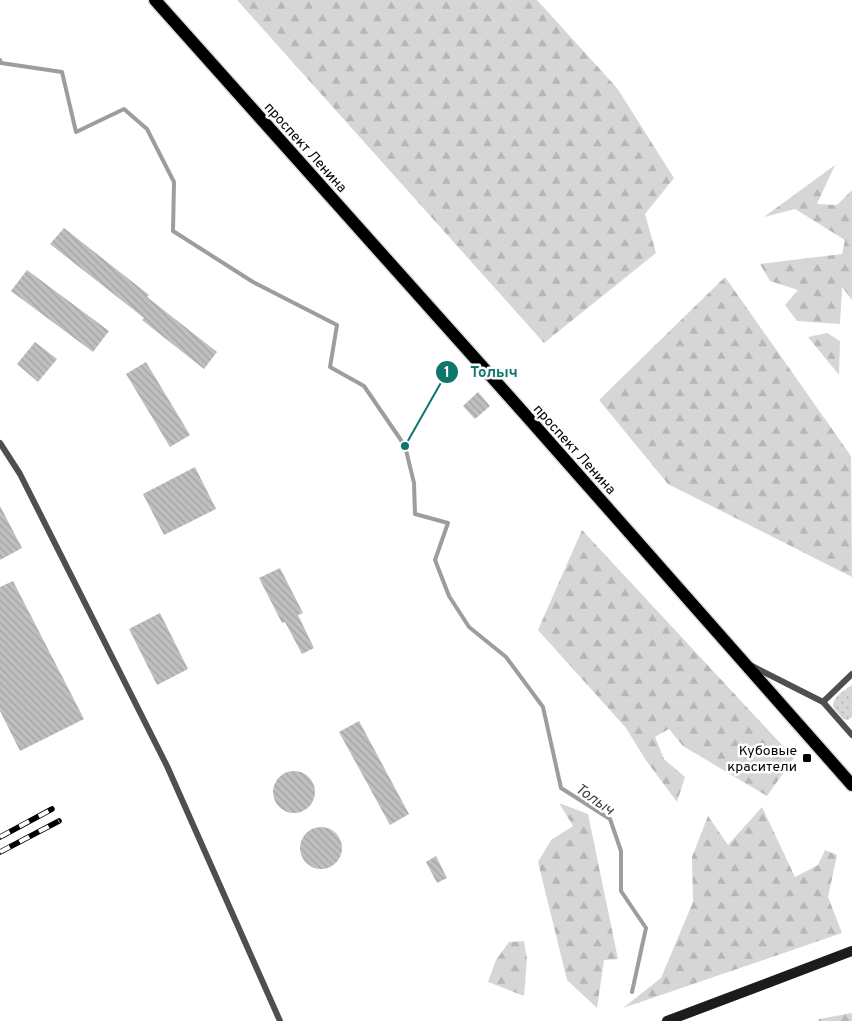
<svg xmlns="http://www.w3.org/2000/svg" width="852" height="1021" viewBox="0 0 852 1021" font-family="Overpass,sans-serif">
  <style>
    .grass { fill: url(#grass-dots) }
    .forest { fill: url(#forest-firs) }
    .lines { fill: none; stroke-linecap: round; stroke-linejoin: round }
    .stream { stroke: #9d9d9d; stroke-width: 4 }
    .building { fill: url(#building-back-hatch) }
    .primary-casing { stroke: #dbdbdb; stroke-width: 15 }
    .lane { stroke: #4f4f4f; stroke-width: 6 }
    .secondary { stroke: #1c1c1c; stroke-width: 10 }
    .primary { stroke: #000; stroke-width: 12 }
    .rail-casing { stroke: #000; stroke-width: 5.5 }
    .rail { stroke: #fff; stroke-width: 4; stroke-dasharray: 11; stroke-linecap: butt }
    .poi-dot { fill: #000; stroke: #fff; stroke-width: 2 }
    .labels { text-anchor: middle; stroke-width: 5; stroke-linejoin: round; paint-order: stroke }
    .street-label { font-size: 14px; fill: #000; stroke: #fff }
    .poi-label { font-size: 14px; fill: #000; stroke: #fff; text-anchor: end }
    .water-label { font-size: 15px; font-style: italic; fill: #3e3e3e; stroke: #fff }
    .leader { fill: none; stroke: #0f766e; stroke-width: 2 }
    .callout-dot { fill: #0f766e; stroke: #fff; stroke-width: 2 }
    .mark-label { font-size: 15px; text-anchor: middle; font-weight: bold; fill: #fff }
    .callout-label { font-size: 15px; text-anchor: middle; font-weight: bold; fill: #0f766e; stroke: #fff; stroke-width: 5; stroke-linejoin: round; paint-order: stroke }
  </style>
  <defs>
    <pattern id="grass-dots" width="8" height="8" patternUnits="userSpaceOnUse" patternTransform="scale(1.25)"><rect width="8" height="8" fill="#d6d6d6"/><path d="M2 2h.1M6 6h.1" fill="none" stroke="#b6b6b6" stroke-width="1.8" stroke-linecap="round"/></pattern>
    <pattern id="forest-firs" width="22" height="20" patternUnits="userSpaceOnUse" patternTransform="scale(1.25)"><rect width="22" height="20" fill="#d6d6d6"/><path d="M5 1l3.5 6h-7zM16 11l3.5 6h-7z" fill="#b6b6b6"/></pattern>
    <pattern id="building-back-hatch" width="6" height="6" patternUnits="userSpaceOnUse" patternTransform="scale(1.25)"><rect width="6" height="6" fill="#bfbfbf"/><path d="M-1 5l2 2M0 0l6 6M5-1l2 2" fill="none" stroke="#a2a2a2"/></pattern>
  </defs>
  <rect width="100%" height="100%" fill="#fff"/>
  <path class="grass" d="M 852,685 L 852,717 L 848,720 L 843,719 L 833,707 C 833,696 844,691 852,685 Z"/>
  <g class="forest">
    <path d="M 237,0 L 537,0 L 617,88 L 674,178 L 645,214 L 656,253 L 544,343 Z"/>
    <path d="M 835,165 L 817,204 L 837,205 L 852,190 L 852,300 L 842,287 L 840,324 L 797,321 L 785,305 L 798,290 L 770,281 L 760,264 L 842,254 L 845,240 L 795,209 L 764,217 Z"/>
    <path d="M 725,277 L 851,456 L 852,577 L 668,484 L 599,400 Z"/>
    <path d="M 827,333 L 840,341 L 839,375 L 808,337 Z"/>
    <path d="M 582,530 L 794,758 L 767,796 L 683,746 L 669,729 L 655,737 L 664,759 L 685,777 L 677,802 L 645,759 L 626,728 L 538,630 Z"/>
    <path d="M 559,803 L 588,814 L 618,959 L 604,960 L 597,1008 L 567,980 L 538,862 L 551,840 L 573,826 Z"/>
    <path d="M 762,807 L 795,877 L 818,865 L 825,850 L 837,855 L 828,897 L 842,933 L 623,1008 L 661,978 L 693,902 L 692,857 L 708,816 L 728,845 Z"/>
    <path d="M 524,941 L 527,959 L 524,996 L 488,982 L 496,960 L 509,942 Z"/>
    <path d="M 852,1013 L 852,1021 L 818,1021 L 819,1019 Z"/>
  </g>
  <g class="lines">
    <path class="stream" d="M 0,60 L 1,63 L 62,72 L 76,132 L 124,109 L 147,129 L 174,182 L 173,231 L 253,282 L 337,325 L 330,367 L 364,386 L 405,446 L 414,483 L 415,514 L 448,523 L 435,560 L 449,596 L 469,627 L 506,657 L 543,707 L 561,788 L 610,819 L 621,851 L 621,891 L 646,928 L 632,992"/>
  </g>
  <g class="building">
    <path d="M 64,228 L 149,295 L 147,297 L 217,352 L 204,369 L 142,320 L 144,318 L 50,244 Z"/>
    <path d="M 27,270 L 109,331 L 93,352 L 11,291 Z"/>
    <path d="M 35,342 L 57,359 L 38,382 L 17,364 Z"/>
    <path d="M 146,362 L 190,435 L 170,447 L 126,374 Z"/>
    <path d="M 478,392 L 490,406 L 475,419 L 463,406 Z"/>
    <path d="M 195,467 L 216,509 L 164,535 L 143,494 Z"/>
    <path d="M 0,506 L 22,548 L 0,560 Z"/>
    <path d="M 280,568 L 303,613 L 298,615 L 314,648 L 302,654 L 285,622 L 282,623 L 259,578 Z"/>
    <path d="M 13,581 L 84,719 L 20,751 L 0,711 L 0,587 Z"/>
    <path d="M 160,613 L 188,669 L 157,685 L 129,629 Z"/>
    <path d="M 359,721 L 409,814 L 390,825 L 339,732 Z"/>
    <circle cx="294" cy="792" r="21"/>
    <circle cx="321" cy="848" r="21"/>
    <path d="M 436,856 L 447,878 L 437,883 L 426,862 Z"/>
  </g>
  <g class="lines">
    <defs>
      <path id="primary" d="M 155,0 L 530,420 L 852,785"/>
    </defs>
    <use href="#primary" class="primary-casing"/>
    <g class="lane">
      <path d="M 0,443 L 20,474 L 167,766 L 280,1021"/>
      <path d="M 752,666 L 823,702 L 852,735"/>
      <path d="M 823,702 L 852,674"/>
    </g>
    <path class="secondary" d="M 667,1021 L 852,951"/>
    <use href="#primary" class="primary"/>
    <defs>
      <g id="rail">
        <path d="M 0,837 L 52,809"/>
        <path d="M 0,852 L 59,821"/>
      </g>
    </defs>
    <use href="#rail" class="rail-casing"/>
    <use href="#rail" class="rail"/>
  </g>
  <rect class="poi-dot" x="802" y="753" width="10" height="10" rx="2.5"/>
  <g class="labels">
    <g class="street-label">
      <text transform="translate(306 147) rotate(48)" y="5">проспект Ленина</text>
      <text transform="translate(575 449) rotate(48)" y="5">проспект Ленина</text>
    </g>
    <g class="poi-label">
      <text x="797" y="755">Кубовые<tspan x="797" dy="16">красители</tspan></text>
    </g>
    <g class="water-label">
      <text transform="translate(595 799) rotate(35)" y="5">Толыч</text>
    </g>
  </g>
  <path class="leader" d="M405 446L447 372"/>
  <g class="callout-dot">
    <circle cx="405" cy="446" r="5"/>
    <circle cx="447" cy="372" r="12"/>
  </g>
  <g class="mark-label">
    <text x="447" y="377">1</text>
  </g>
  <g class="callout-label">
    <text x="494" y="377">Толыч</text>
  </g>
</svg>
